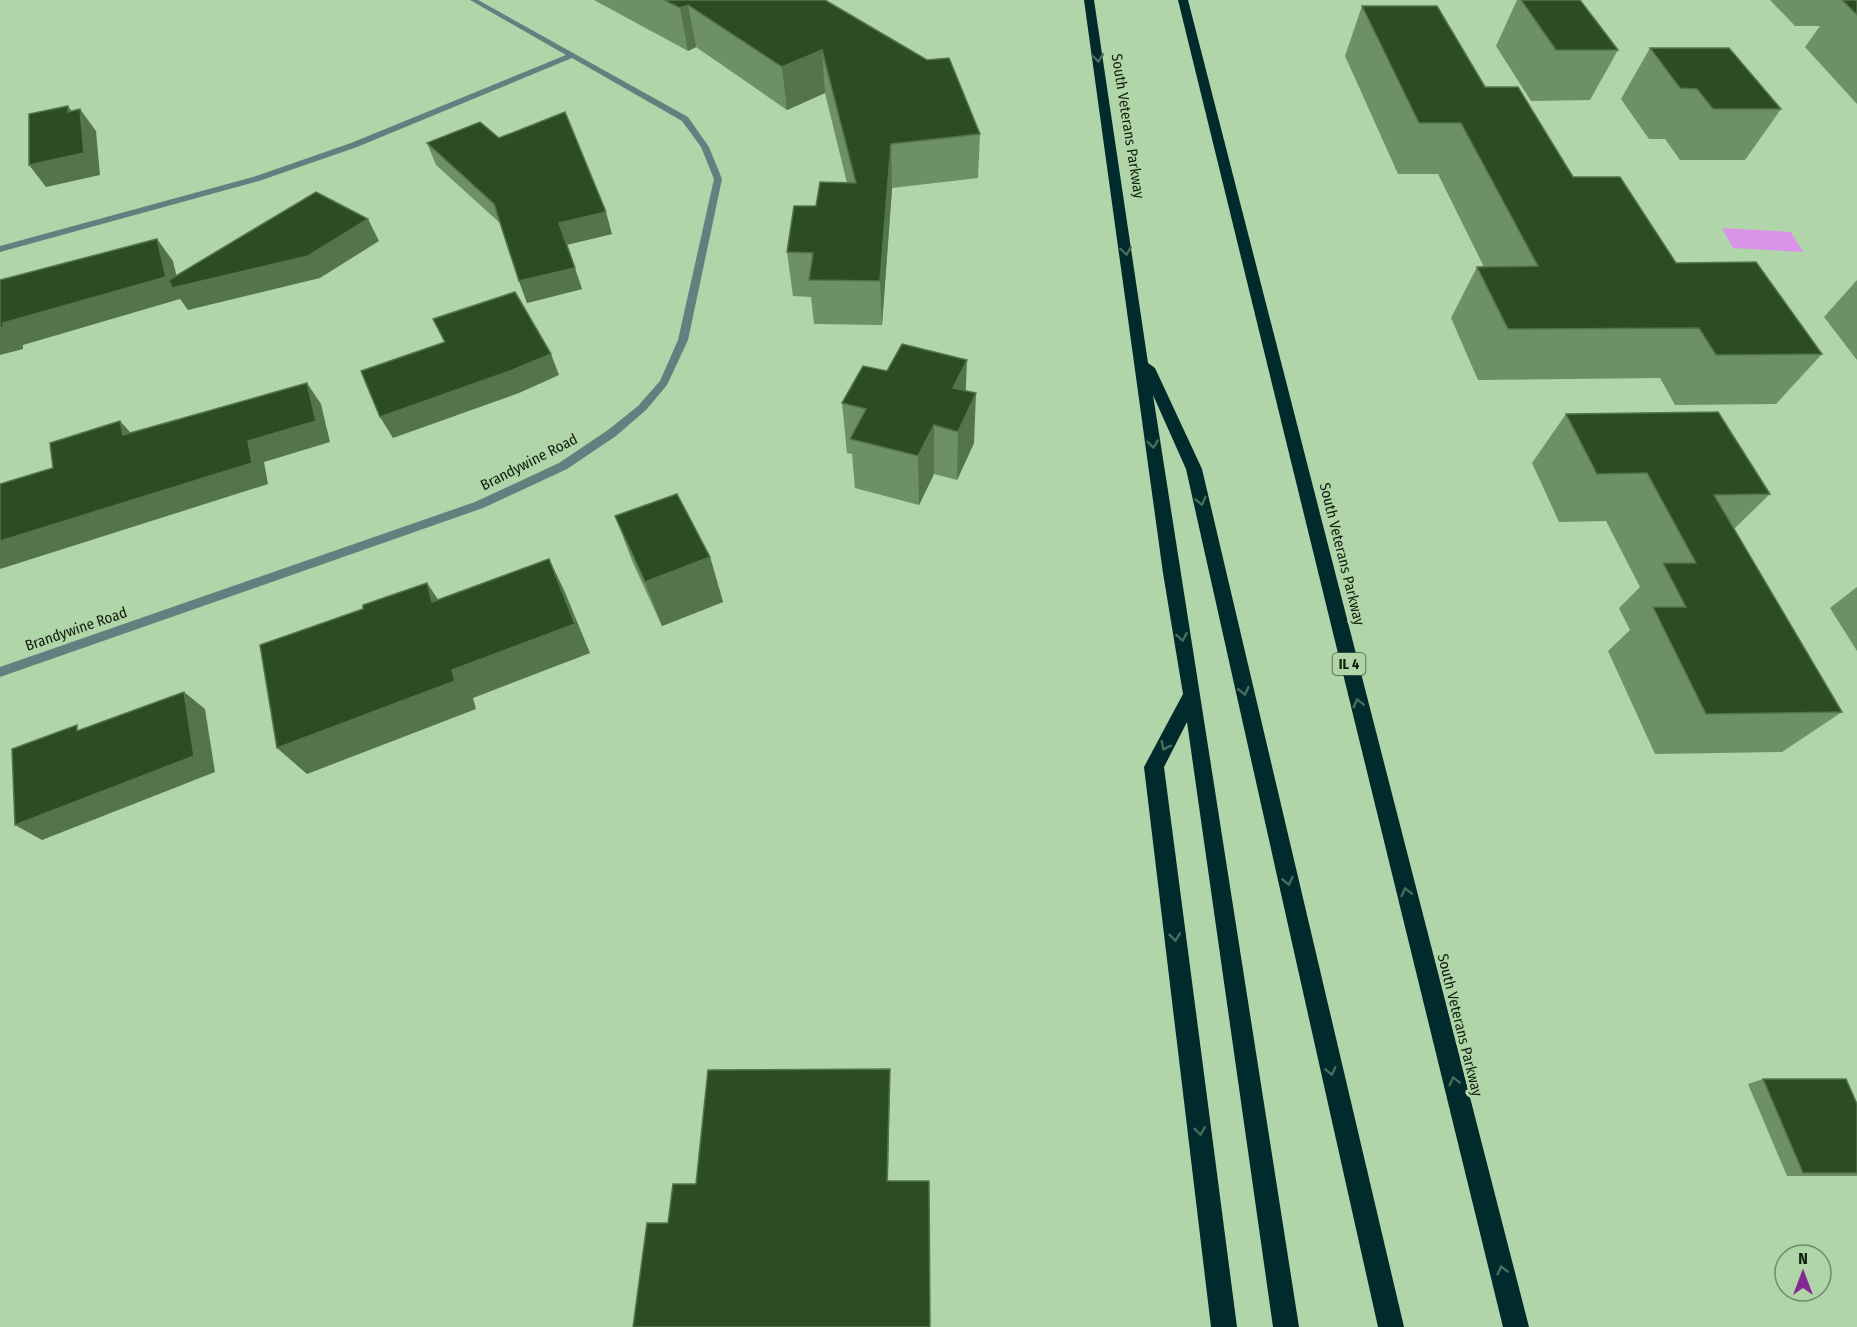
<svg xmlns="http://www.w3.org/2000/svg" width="1857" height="1327" viewBox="0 0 1857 1327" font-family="'Fira Sans Condensed',sans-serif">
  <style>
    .water { fill: #d994e9 }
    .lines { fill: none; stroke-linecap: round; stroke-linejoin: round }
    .street { fill: #637f80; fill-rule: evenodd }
    .highway { fill: #002a2c; fill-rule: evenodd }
    .wall { fill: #6e9066 }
    .shaded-wall { fill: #54754c }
    .building { fill: #2c4c25; stroke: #54754c; stroke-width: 1.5 }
    .oneway { stroke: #466e5e }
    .labels { text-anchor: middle; stroke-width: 6; stroke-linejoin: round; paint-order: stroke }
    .shield { fill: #b0d5a8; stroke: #40543c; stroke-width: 1.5 }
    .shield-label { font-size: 14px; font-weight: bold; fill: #101d0d }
    .street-label { font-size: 15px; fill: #101d0d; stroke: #b0d5a8 }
  </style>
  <rect width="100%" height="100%" fill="#b0d5a8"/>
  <path class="water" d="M 1722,228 L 1791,232 L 1803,252 L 1733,248 Z"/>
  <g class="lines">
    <path class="street" d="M 470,0 L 478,0 L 688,117 L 709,147 L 722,179 L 688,340 L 667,385 L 646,410 L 616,436 L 567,469 L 483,508 L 0,677 L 0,667 L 475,502 L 559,463 L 608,430 L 638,406 L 660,381 L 678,340 L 714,179 L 701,147 L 682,121 L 572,58 L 357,147 L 259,181 L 0,252 L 0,246 L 253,177 L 351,143 L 566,55 Z"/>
    <g class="highway">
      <path d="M 1084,0 L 1094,0 L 1148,363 L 1155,368 L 1202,469 L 1404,1327 L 1378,1327 L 1186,469 L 1153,395 L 1299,1327 L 1273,1327 L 1187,722 L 1164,767 L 1237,1327 L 1211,1327 L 1144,767 L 1183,694 L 1163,573 Z"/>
      <path d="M 1178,0 L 1188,0 L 1529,1327 L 1503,1327 Z"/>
    </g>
  </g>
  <g class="wall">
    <path d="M 594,0 L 825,0 L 980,134 L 978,178 L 892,188 L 882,325 L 814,324 L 811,297 L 793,296 L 787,252 L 816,206 L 847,183 L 825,93 L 787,110 L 696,47 L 688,51 Z"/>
    <path d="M 1517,0 L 1580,0 L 1618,50 L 1590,100 L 1531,101 L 1496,46 Z"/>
    <path d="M 1770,0 L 1857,0 L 1857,104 L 1805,47 L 1820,26 L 1795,26 Z"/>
    <path d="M 1362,6 L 1485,87 L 1573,177 L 1676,263 L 1822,354 L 1776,404 L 1675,405 L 1660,378 L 1478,380 L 1451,318 L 1477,267 L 1484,267 L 1438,174 L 1398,174 L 1345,56 Z"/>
    <path d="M 1650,48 L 1781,109 L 1745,160 L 1680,160 L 1665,139 L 1649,139 L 1621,99 Z"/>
    <path d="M 427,143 L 612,234 L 566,245 L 582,289 L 527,303 L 519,281 L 501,224 L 436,165 Z"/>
    <path d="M 1857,280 L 1857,360 L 1824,317 Z"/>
    <path d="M 966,391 L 974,443 L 957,480 L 934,474 L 919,505 L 855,488 L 852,454 L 847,453 L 842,403 Z"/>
    <path d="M 1566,414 L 1770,494 L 1734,529 L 1842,712 L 1782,752 L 1655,754 L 1608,651 L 1630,630 L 1619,608 L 1640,587 L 1606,521 L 1559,522 L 1532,463 Z"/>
    <path d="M 615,516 L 710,557 L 723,602 L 662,626 L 633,563 Z"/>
    <path d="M 1857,587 L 1857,651 L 1830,608 Z"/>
    <path d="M 1763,1079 L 1857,1104 L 1857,1176 L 1787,1176 L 1748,1084 Z"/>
  </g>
  <g class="shaded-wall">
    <path d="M 688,5 L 696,47 L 688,51 L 680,8 Z"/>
    <path d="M 822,50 L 825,93 L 787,110 L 782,67 Z"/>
    <path d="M 68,106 L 82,125 L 80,109 L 96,131 L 100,175 L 46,187 L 29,165 L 68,112 Z"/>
    <path d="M 891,144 L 892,188 L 882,325 L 880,281 Z"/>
    <path d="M 606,212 L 612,234 L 566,245 L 559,223 Z"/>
    <path d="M 368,219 L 379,241 L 320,278 L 188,310 L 180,299 L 23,345 L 23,349 L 0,355 L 0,328 L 3,323 L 157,239 L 173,261 L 179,286 Z"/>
    <path d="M 575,268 L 582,289 L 527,303 L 519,281 Z"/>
    <path d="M 551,354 L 559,375 L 519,393 L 393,438 L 380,417 Z"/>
    <path d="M 967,360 L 965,410 L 953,388 Z"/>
    <path d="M 307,383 L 321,404 L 330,442 L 264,462 L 268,484 L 0,569 L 0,541 L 248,441 Z"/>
    <path d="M 976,393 L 974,443 L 957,480 L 958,432 Z"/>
    <path d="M 120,421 L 139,442 L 123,435 Z"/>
    <path d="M 934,425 L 934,474 L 919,505 L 918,456 Z"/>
    <path d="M 710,557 L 723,602 L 662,626 L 645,582 Z"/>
    <path d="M 549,559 L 564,590 L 590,653 L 473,698 L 476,709 L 307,774 L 277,748 L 452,670 Z"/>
    <path d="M 427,583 L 447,613 L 432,602 Z"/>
    <path d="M 184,692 L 205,709 L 215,772 L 42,840 L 15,825 Z"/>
    <path d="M 890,1069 L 890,1073 L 888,1184 L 887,1181 Z"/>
  </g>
  <g class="building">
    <path d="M 664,0 L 825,0 L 927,60 L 949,58 L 980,134 L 891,144 L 880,281 L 809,280 L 813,253 L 787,252 L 794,206 L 816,206 L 820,182 L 856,183 L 822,50 L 782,67 L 688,5 L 680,8 Z"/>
    <path d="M 1521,0 L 1580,0 L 1618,50 L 1556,50 Z"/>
    <path d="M 1842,0 L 1857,0 L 1857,15 Z"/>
    <path d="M 1362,6 L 1437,6 L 1485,87 L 1518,87 L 1573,177 L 1620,177 L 1676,263 L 1756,262 L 1822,354 L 1716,355 L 1699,328 L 1508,329 L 1477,267 L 1538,266 L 1461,123 L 1419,123 Z"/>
    <path d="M 1650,48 L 1729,48 L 1781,109 L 1713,109 L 1697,89 L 1680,88 Z"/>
    <path d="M 68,106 L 68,112 L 80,109 L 84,153 L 29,165 L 29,114 Z"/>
    <path d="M 565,112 L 606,212 L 559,223 L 575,268 L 519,281 L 494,204 L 427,143 L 480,122 L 499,138 Z"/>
    <path d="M 316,192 L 368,219 L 308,256 L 172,288 L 169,280 Z"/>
    <path d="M 157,239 L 166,277 L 3,323 L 3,327 L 0,328 L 0,280 Z"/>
    <path d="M 515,292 L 551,354 L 510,371 L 380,417 L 361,371 L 445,342 L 433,319 Z"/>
    <path d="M 902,344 L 967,360 L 953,388 L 976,393 L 958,432 L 934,425 L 918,456 L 850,439 L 866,409 L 842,403 L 863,366 L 887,371 Z"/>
    <path d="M 307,383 L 316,421 L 248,441 L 252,463 L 0,541 L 0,484 L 53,468 L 50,443 L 120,421 L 123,435 Z"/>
    <path d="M 1718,412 L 1770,494 L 1714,495 L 1842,712 L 1706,714 L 1653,607 L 1686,607 L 1663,563 L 1696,563 L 1647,473 L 1597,474 L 1566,414 Z"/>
    <path d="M 677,494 L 710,557 L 645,582 L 615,516 Z"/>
    <path d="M 549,559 L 575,624 L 452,670 L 455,681 L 277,748 L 260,645 L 363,609 L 363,605 L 427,583 L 432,602 Z"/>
    <path d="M 184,692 L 194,756 L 15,825 L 12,749 L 77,725 L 77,731 Z"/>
    <path d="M 890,1069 L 887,1181 L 929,1181 L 930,1327 L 633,1327 L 647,1223 L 668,1223 L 673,1184 L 696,1184 L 708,1070 Z"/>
    <path d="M 1763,1079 L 1846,1079 L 1857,1104 L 1857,1173 L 1803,1173 Z"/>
  </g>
  <defs><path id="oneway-chevron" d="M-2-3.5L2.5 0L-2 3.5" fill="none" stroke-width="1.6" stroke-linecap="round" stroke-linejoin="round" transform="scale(1.5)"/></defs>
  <g class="oneway">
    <use href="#oneway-chevron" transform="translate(1098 58) rotate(82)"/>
    <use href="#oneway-chevron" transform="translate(1126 251) rotate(82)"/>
    <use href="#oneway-chevron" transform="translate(1153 444) rotate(82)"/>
    <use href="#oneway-chevron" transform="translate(1201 501) rotate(77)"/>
    <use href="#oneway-chevron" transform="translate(1182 637) rotate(80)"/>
    <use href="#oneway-chevron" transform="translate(1244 691) rotate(77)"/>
    <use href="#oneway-chevron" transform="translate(1358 703) rotate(-104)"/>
    <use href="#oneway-chevron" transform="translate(1165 746) rotate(117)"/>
    <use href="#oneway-chevron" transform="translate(1288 881) rotate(77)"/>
    <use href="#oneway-chevron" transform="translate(1406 892) rotate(-104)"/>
    <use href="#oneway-chevron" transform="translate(1175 937) rotate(83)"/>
    <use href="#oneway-chevron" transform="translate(1331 1071) rotate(77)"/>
    <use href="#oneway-chevron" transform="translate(1454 1081) rotate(-104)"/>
    <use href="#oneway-chevron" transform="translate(1200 1131) rotate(83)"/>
    <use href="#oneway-chevron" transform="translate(1502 1270) rotate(-104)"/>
  </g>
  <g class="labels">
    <rect class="shield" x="1332.5" y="653" width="33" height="22" rx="4.5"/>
    <g class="shield-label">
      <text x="1349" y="669">IL 4</text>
    </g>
    <g class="street-label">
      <text transform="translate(1128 126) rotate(81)" y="5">South Veterans Parkway</text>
      <text transform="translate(529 462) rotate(-27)" y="5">Brandywine Road</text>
      <text transform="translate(1342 554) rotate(76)" y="5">South Veterans Parkway</text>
      <text transform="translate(76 629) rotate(-19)" y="5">Brandywine Road</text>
      <text transform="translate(1460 1025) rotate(76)" y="5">South Veterans Parkway</text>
    </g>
  </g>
  <g transform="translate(1803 1273)"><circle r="28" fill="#b0d5a8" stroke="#708b6a" stroke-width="1.5"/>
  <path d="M0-4.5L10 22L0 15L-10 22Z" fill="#832996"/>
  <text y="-9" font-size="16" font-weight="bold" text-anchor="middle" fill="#101d0d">N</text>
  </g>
</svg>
